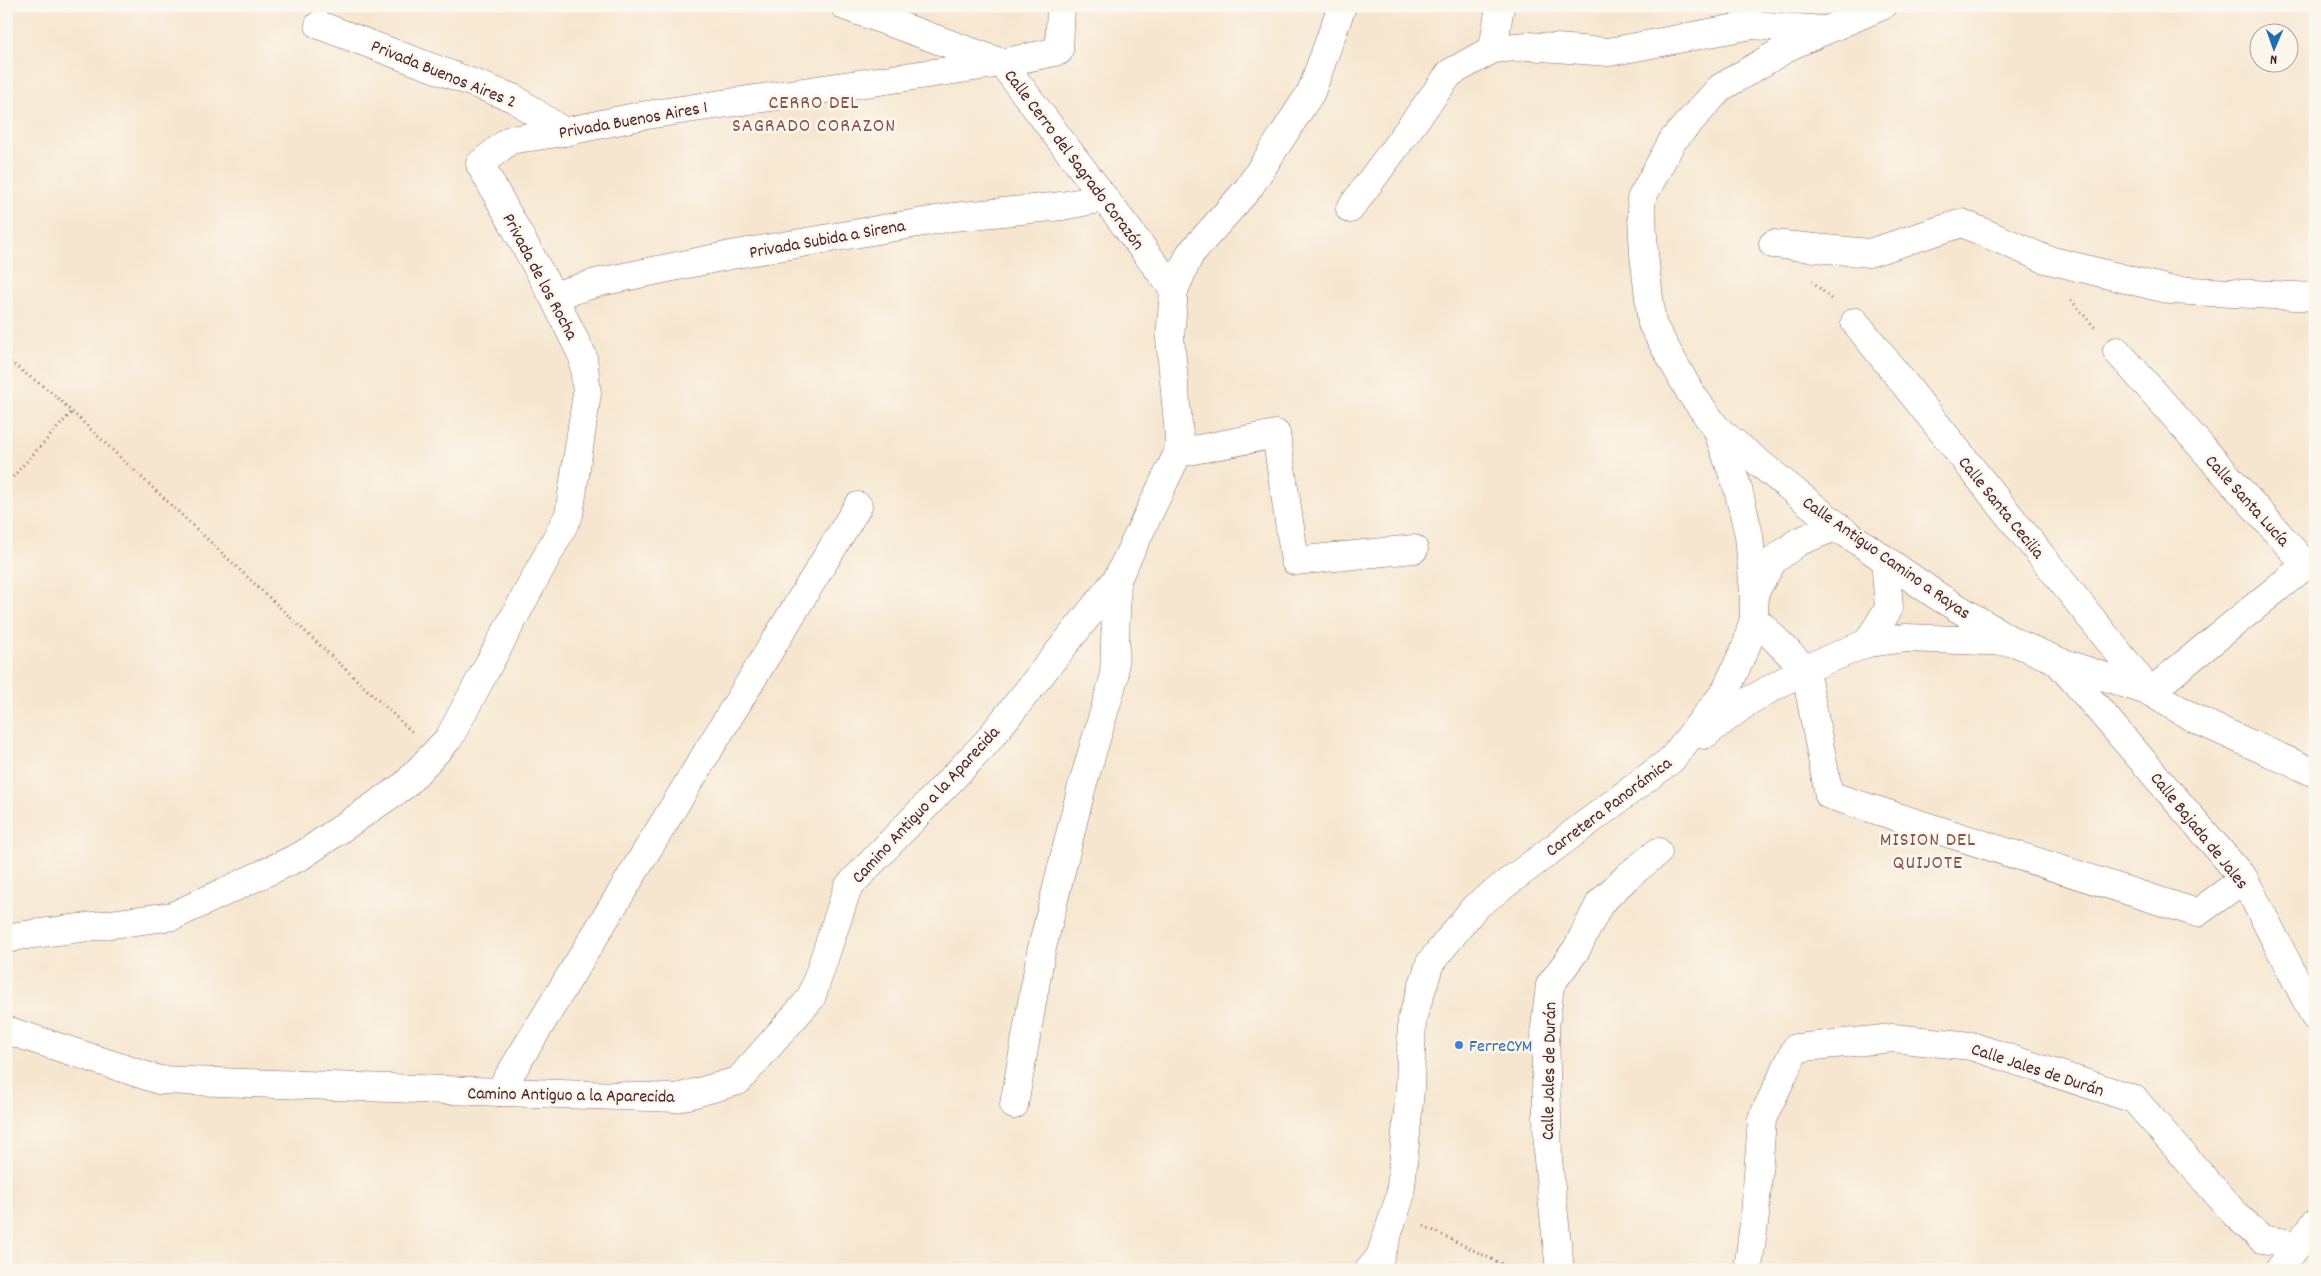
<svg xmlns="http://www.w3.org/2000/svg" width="2321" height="1276" viewBox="0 0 2321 1276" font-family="Dekko,sans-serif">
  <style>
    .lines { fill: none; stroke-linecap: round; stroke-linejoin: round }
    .minor-casing { stroke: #866564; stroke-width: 29 }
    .path { stroke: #866564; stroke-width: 3; stroke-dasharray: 1 4; stroke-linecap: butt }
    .minor { stroke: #fff; stroke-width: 28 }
    .shop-dot { fill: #3f7fe0; stroke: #fbf7ec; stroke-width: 2 }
    .labels { text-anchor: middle; stroke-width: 5; stroke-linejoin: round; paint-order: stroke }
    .street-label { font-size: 18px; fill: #4a1f2b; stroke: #fbf7ec }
    .shop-label { font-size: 18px; fill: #366cbe; stroke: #fbf7ec; text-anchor: start }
    .quarter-label { font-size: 20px; letter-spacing: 1px; fill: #885150; stroke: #fbf7ec }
  </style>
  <rect width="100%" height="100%" fill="#fbf7ec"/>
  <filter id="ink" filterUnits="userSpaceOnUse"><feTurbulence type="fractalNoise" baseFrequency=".02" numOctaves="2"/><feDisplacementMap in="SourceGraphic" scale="10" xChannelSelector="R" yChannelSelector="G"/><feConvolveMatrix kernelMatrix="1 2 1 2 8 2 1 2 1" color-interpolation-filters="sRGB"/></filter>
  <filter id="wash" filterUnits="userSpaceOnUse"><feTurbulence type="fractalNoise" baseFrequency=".0096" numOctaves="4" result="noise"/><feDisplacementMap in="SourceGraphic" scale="20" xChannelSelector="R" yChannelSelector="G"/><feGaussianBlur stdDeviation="1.12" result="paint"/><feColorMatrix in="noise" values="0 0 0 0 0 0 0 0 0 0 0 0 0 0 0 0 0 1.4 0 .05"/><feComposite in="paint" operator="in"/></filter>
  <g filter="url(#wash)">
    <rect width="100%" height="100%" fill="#f6e6cf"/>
  </g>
  <g filter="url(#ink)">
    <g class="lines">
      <defs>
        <g id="minor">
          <path d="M 845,6 L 999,62"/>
          <path d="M 319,25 L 513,98 L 564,132"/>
          <path d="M 1493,49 L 1500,6"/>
          <path d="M 1002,63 L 1174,290"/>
          <path d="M 1350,209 L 1450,73 L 1493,49 L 1528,46 L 1609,52 L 1752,25 L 1824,30"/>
          <path d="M 1773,244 L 1869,253 L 1962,223 L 2045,259 L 2170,290 L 2315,297"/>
          <path d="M 553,296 L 600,282 L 731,255 L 953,217 L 1062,206 L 1104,198"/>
          <path d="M 1855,322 L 2150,692 L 2306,565 L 2117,351"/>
          <path d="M 1717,429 L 1845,532 L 1936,595 L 2014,642 L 2058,661 L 2150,692 L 2195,719 L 2315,773"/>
          <path d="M 1178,453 L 1276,434 L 1295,561 L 1414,549"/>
          <path d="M 1754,593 L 1773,561 L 1798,542 L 1832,528 L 1845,532"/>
          <path d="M 1754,618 L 1805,669 L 1829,795 L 2197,913 L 2244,879"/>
          <path d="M 1867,643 L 1889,608 L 1885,560"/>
          <path d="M 2058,662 L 2244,879 L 2315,1017"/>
          <path d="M 1704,735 L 1749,701 L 1805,669 L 1867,643 L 1906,638 L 2011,642"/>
          <path d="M 6,940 L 18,936 L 173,916 L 301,856 L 405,785 L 449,738 L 569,515 L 587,393 L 583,357 L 553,296 L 480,164 L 510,140 L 564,132 L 640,116 L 1002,63 L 1059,51 L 1061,6"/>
          <path d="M 6,1030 L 159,1080 L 677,1098 L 738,1081 L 811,998 L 848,887 L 986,743 L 1117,579 L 1178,453 L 1179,435 L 1170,338 L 1174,290 L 1190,254 L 1248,189 L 1311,92 L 1342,6"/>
          <path d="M 499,1092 L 858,506"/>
          <path d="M 1014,1105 L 1041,952 L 1081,790 L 1114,678 L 1117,579"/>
          <path d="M 1369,1270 L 1380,1257 L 1400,1197 L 1410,1090 L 1412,1019 L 1430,963 L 1475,907 L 1671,760 L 1725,692 L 1747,644 L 1754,618 L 1754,593 L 1749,535 L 1738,489 L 1717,429 L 1690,392 L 1652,324 L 1644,254 L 1641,199 L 1673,140 L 1720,88 L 1792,45 L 1882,6"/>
          <path d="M 1560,1270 L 1548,1160 L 1545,1027 L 1550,985 L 1576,950 L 1600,903 L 1628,876 L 1658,852"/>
          <path d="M 1748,1270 L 1755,1215 L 1762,1119 L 1796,1048 L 1893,1038 L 1971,1046 L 2134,1099 L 2236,1215 L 2262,1239 L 2298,1245"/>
          <path d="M 2278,1270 L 2315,1223"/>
        </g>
      </defs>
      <use href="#minor" class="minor-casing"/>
      <g class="path">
        <path d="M 1812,281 L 1833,301"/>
        <path d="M 2071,300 L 2096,329"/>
        <path d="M 6,359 L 52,393 L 412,732"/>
        <path d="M 6,484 L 72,412"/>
        <path d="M 1424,1226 L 1514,1270"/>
      </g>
      <use href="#minor" class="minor"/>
    </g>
  </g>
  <circle class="shop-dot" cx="1459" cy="1045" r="5"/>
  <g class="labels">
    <g class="street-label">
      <text transform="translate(444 73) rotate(22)" y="6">Privada Buenos Aires 2</text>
      <text transform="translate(633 119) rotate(-10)" y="6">Privada Buenos Aires 1</text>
      <text transform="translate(1075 159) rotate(53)" y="6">Calle Cerro del Sagrado Corazón</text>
      <text transform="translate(827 238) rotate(-10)" y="6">Privada Subida a Sirena</text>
      <text transform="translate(541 276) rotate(62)" y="6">Privada de los Rocha</text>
      <text transform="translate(2248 500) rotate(48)" y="6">Calle Santa Lucía</text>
      <text transform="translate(2002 507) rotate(51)" y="6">Calle Santa Cecilia</text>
      <text transform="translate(1887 557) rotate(35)" y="6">Calle Antiguo Camino a Rayas</text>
      <text transform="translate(925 804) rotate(-47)" y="6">Camino Antiguo a la Aparecida</text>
      <text transform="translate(1608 806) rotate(-37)" y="6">Carretera Panorámica</text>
      <text transform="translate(2200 830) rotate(51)" y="6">Calle Bajada de Jales</text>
      <text transform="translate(2038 1069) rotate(18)" y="6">Calle Jales de Durán</text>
      <text transform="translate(1548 1071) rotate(-89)" y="6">Calle Jales de Durán</text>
      <text transform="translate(571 1094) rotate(1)" y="6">Camino Antiguo a la Aparecida</text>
    </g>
    <g class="shop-label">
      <text x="1469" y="1051">FerreCYM</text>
    </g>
    <g class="quarter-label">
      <text x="814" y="108">CERRO DEL<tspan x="814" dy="23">SAGRADO CORAZON</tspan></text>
      <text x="1928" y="845">MISION DEL<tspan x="1928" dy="23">QUIJOTE</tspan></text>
    </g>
  </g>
  <rect width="2321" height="1276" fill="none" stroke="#fbf7ec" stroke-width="25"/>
  <g transform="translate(2274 48) rotate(182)"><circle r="24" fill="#fbf7ec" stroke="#b4a19f"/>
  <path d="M0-4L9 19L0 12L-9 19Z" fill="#1f6fb2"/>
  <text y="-8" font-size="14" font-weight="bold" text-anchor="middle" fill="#4a1f2b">N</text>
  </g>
</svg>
